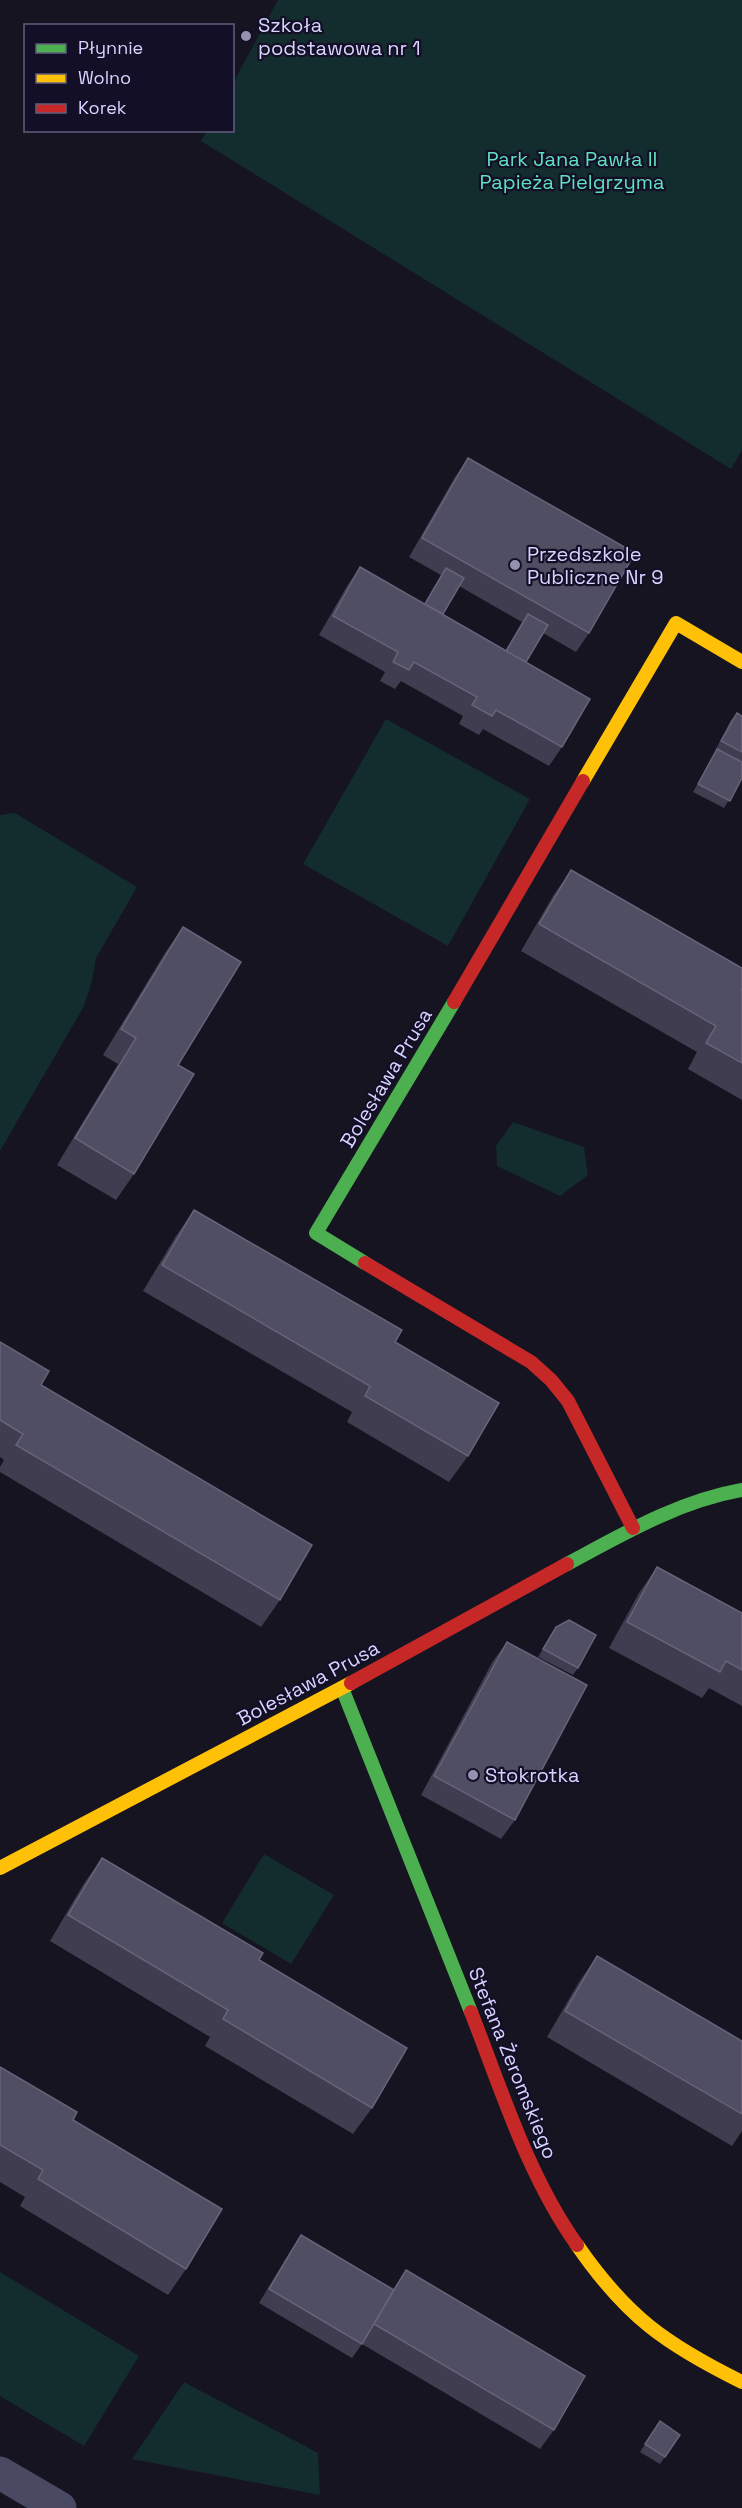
<svg xmlns="http://www.w3.org/2000/svg" width="742" height="2508" viewBox="0 0 742 2508" font-family="'Space Grotesk',sans-serif">
  <style>
    .green { fill: #132c2d }
    .lines { fill: none; stroke-linecap: round; stroke-linejoin: round }
    .street { stroke: #4a4962; stroke-width: 33 }
    .fast { stroke: #4caf50; stroke-width: 14 }
    .slow { stroke: #ffc107; stroke-width: 14 }
    .jam { stroke: #c62828; stroke-width: 14 }
    .wall { fill: #403d50; fill-rule: evenodd }
    .building { fill: #504e63; stroke: #66637b; stroke-width: 1.5 }
    .poi-dot { fill: #9591b1; stroke: #130f26; stroke-width: 2 }
    .labels { text-anchor: middle; stroke-width: 4.5; stroke-linejoin: round; paint-order: stroke }
    .poi-label { font-size: 20px; fill: #d9d4ff; stroke: #130f26; text-anchor: start }
    .park-label { font-size: 20px; fill: #5fe0c0; stroke: #130f26 }
    .street-label { font-size: 20px; fill: #d9d4ff; stroke: #130f26 }
  </style>
  <rect width="100%" height="100%" fill="#161421"/>
  <g class="green">
    <path d="M 278,0 L 742,0 L 742,450 L 731,469 L 201,141 L 207,131 L 232,130 L 233,83 Z"/>
    <path d="M 386,719 L 530,799 L 448,946 L 303,864 Z"/>
    <path d="M 15,813 L 137,887 L 96,958 L 92,981 L 84,1006 L 0,1151 L 0,815 Z"/>
    <path d="M 513,1122 L 584,1147 L 588,1175 L 560,1196 L 497,1166 L 496,1146 Z"/>
    <path d="M 264,1854 L 334,1895 L 291,1964 L 222,1923 Z"/>
    <path d="M 0,2272 L 139,2356 L 84,2446 L 0,2396 Z"/>
    <path d="M 184,2382 L 318,2453 L 320,2495 L 132,2459 Z"/>
  </g>
  <g class="lines">
    <path class="street" d="M 0,2473 L 60,2508"/>
    <g class="fast">
      <path d="M 365,1263 L 316,1233 L 454,1002"/>
      <path d="M 567,1564 C 623,1534 679,1501 742,1490"/>
      <path d="M 342,1688 L 471,2012"/>
    </g>
    <g class="slow">
      <path d="M 583,781 L 676,623 L 742,662"/>
      <path d="M 0,1868 L 351,1683"/>
      <path d="M 577,2245 C 626,2316 665,2344 742,2382"/>
    </g>
    <g class="jam">
      <path d="M 454,1002 L 583,781"/>
      <path d="M 365,1263 L 531,1362 L 551,1380 L 568,1401 L 633,1528"/>
      <path d="M 351,1683 L 567,1564"/>
      <path d="M 471,2012 C 502,2091 528,2176 577,2245"/>
    </g>
  </g>
  <g class="wall">
    <path d="M 468,458 L 589,633 L 576,652 L 543,633 L 526,662 L 562,747 L 549,766 L 483,729 L 479,735 L 459,724 L 463,716 L 401,681 L 395,689 L 380,681 L 385,672 L 319,635 L 347,586 L 360,567 L 424,604 L 441,575 L 409,557 L 455,477 ZM 459,586 L 522,622 L 506,650 L 443,614 Z"/>
    <path d="M 737,713 L 742,716 L 742,778 L 724,808 L 693,792 L 717,750 L 716,749 L 731,720 Z"/>
    <path d="M 571,870 L 742,990 L 742,1100 L 688,1069 L 697,1052 L 521,951 L 553,896 Z"/>
    <path d="M 183,927 L 178,1065 L 134,1174 L 116,1200 L 57,1165 L 118,1064 L 103,1055 L 165,953 Z"/>
    <path d="M 194,1210 L 395,1342 L 468,1456 L 449,1482 L 347,1422 L 352,1412 L 143,1291 L 176,1236 Z"/>
    <path d="M 0,1342 L 41,1385 L 280,1600 L 261,1627 L 0,1472 L 0,1467 L 4,1460 L 0,1457 Z"/>
    <path d="M 657,1567 L 742,1613 L 742,1706 L 709,1688 L 702,1698 L 609,1648 L 639,1593 Z"/>
    <path d="M 556,1627 L 578,1668 L 573,1675 L 538,1657 Z"/>
    <path d="M 507,1642 L 515,1820 L 501,1839 L 421,1795 L 493,1661 Z"/>
    <path d="M 102,1858 L 259,1960 L 372,2108 L 353,2134 L 205,2046 L 210,2037 L 50,1941 L 83,1885 Z"/>
    <path d="M 597,1956 L 742,2041 L 742,2131 L 732,2146 L 547,2037 L 579,1982 Z"/>
    <path d="M 0,2067 L 73,2120 L 186,2269 L 168,2295 L 20,2206 L 25,2197 L 0,2182 Z"/>
    <path d="M 301,2235 L 393,2289 L 406,2270 L 554,2430 L 540,2449 L 362,2344 L 352,2358 L 259,2303 L 291,2250 Z"/>
    <path d="M 660,2421 L 680,2435 L 660,2464 L 640,2452 Z"/>
  </g>
  <g class="building">
    <path d="M 468,458 L 635,553 L 589,633 L 422,538 Z"/>
    <path d="M 360,567 L 590,699 L 562,747 L 496,710 L 492,716 L 472,705 L 477,697 L 414,662 L 409,670 L 393,662 L 398,652 L 333,616 Z"/>
    <path d="M 446,568 L 464,578 L 443,614 L 425,604 Z"/>
    <path d="M 528,614 L 548,625 L 526,662 L 506,651 Z"/>
    <path d="M 737,713 L 742,716 L 742,752 L 721,741 Z"/>
    <path d="M 717,749 L 742,762 L 742,778 L 730,801 L 698,784 Z"/>
    <path d="M 571,870 L 742,968 L 742,988 L 741,990 L 742,990 L 742,1063 L 706,1043 L 716,1026 L 539,924 Z"/>
    <path d="M 183,927 L 241,962 L 178,1065 L 194,1074 L 134,1174 L 75,1138 L 136,1038 L 121,1029 Z"/>
    <path d="M 194,1210 L 402,1330 L 395,1342 L 499,1403 L 468,1456 L 365,1396 L 370,1386 L 162,1265 Z"/>
    <path d="M 0,1342 L 49,1371 L 41,1385 L 312,1545 L 280,1600 L 16,1445 L 23,1434 L 0,1420 Z"/>
    <path d="M 657,1567 L 742,1613 L 742,1670 L 726,1661 L 720,1672 L 627,1622 Z"/>
    <path d="M 569,1620 L 596,1635 L 578,1668 L 543,1649 L 556,1627 Z"/>
    <path d="M 507,1642 L 587,1685 L 515,1820 L 434,1776 Z"/>
    <path d="M 102,1858 L 263,1953 L 259,1960 L 407,2048 L 372,2108 L 223,2019 L 228,2010 L 68,1915 Z"/>
    <path d="M 597,1956 L 742,2041 L 742,2114 L 565,2011 Z"/>
    <path d="M 0,2067 L 77,2112 L 73,2120 L 222,2209 L 186,2269 L 38,2179 L 43,2170 L 0,2145 Z"/>
    <path d="M 301,2235 L 394,2290 L 362,2344 L 269,2289 Z"/>
    <path d="M 406,2270 L 585,2376 L 554,2430 L 374,2324 Z"/>
    <path d="M 660,2421 L 680,2435 L 665,2457 L 645,2444 Z"/>
  </g>
  <g class="poi-dot">
    <circle cx="246" cy="36" r="6"/>
    <circle cx="515" cy="565" r="6"/>
    <circle cx="473" cy="1775" r="6"/>
  </g>
  <g class="labels">
    <g class="poi-label">
      <text x="258" y="32">Szkoła<tspan x="258" dy="23">podstawowa nr 1</tspan></text>
      <text x="527" y="561">Przedszkole<tspan x="527" dy="23">Publiczne Nr 9</tspan></text>
      <text x="485" y="1782">Stokrotka</text>
    </g>
    <g class="park-label">
      <text x="572" y="166">Park Jana Pawła II<tspan x="572" dy="23">Papieża Pielgrzyma</tspan></text>
    </g>
    <g class="street-label">
      <text transform="translate(386 1078) rotate(-59)" y="7">Bolesława Prusa</text>
      <text transform="translate(308 1683) rotate(-28)" y="7">Bolesława Prusa</text>
      <text transform="translate(513 2063) rotate(68)" y="7">Stefana Żeromskiego</text>
    </g>
  </g>
  <rect x="24" y="24" width="210" height="108" fill="#130f26" stroke="#625e7d" stroke-width="1.5"/>
  <rect x="36" y="44" width="30" height="9" fill="#4caf50" stroke="#625e7d" stroke-width="1.5"/>
  <text x="78" y="54" font-size="18" fill="#d9d4ff">Płynnie</text>
  <rect x="36" y="74" width="30" height="9" fill="#ffc107" stroke="#625e7d" stroke-width="1.5"/>
  <text x="78" y="84" font-size="18" fill="#d9d4ff">Wolno</text>
  <rect x="36" y="104" width="30" height="9" fill="#c62828" stroke="#625e7d" stroke-width="1.5"/>
  <text x="78" y="114" font-size="18" fill="#d9d4ff">Korek</text>
</svg>
